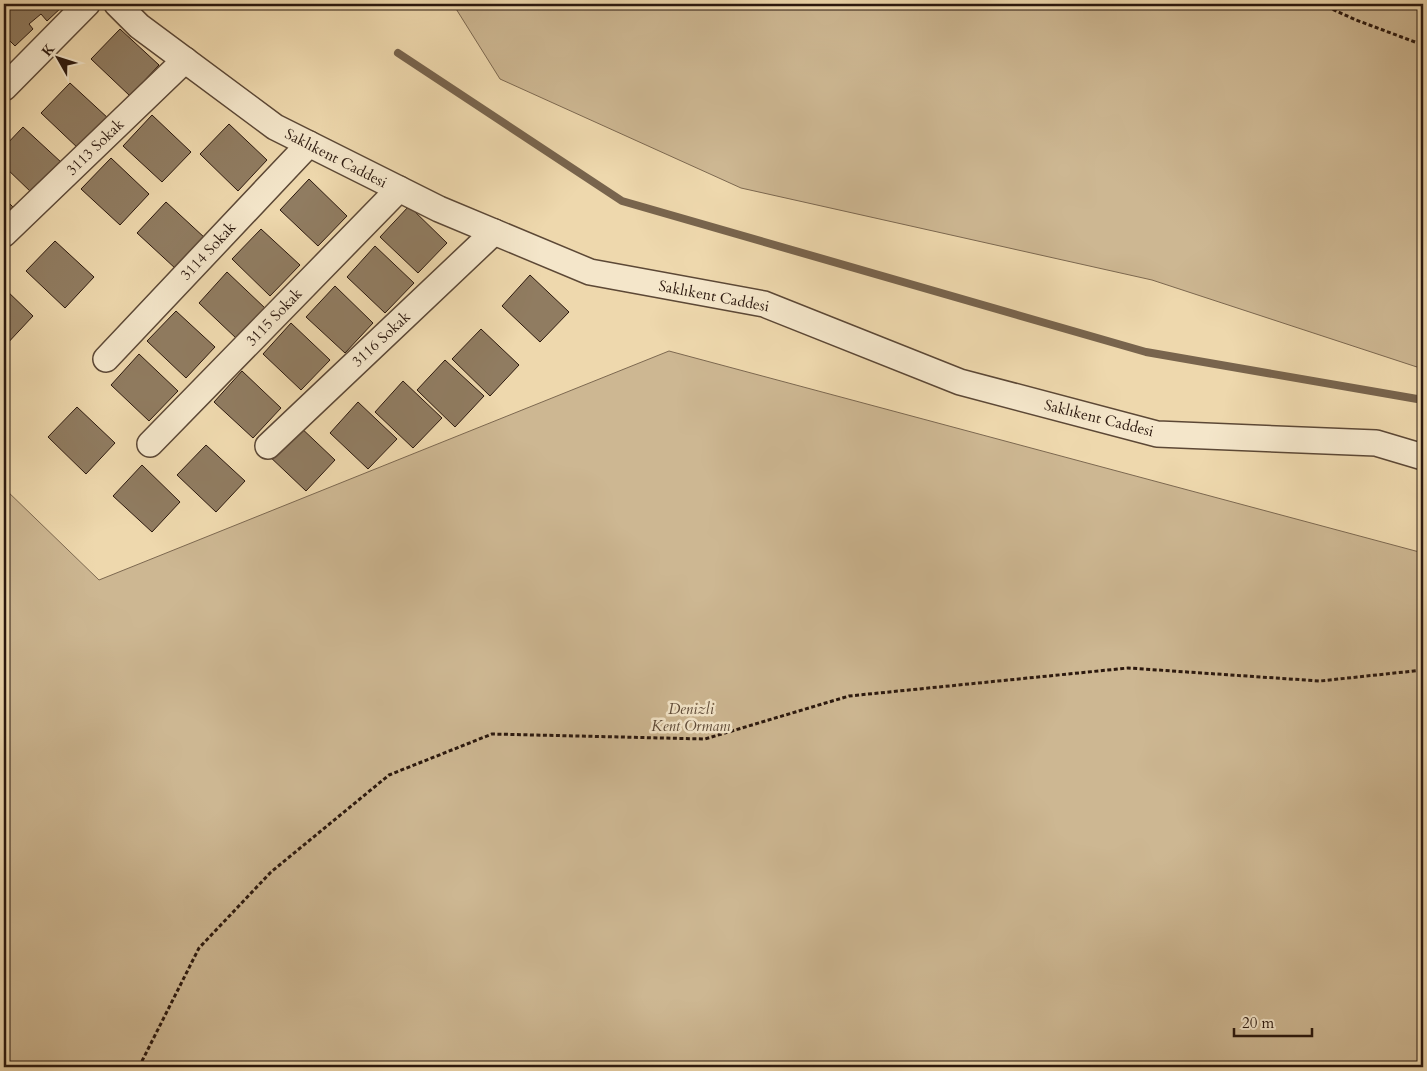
<svg xmlns="http://www.w3.org/2000/svg" width="1427" height="1071" viewBox="0 0 1427 1071" font-family="Cardo,serif">
  <style>
    .green { fill: #cdb792; stroke: #7c6850 }
    .lines { fill: none; stroke-linecap: round; stroke-linejoin: round }
    .stream { stroke: #78644d; stroke-width: 8 }
    .building { fill: #907c61; stroke: #2b180e }
    .street-casing { stroke: #5c4836; stroke-width: 28 }
    .path { stroke: #2b180e; stroke-width: 3; stroke-dasharray: 4 2.5; stroke-linecap: butt }
    .street { stroke: #f4e6ca; stroke-width: 25 }
    .labels { text-anchor: middle; stroke-width: 5; stroke-linejoin: round; paint-order: stroke }
    .street-label { font-size: 15px; fill: #2b180e; stroke: #f4e6ca }
    .park-label { font-size: 15px; font-style: italic; fill: #5c4836; stroke: #f4e6ca }
  </style>
  <rect width="100%" height="100%" fill="#eed8ad"/>
  <filter id="stains"><feTurbulence type="fractalNoise" baseFrequency=".004" numOctaves="4"/><feColorMatrix values="0 0 0 0 .2 0 0 0 0 .09 0 0 0 0 .02 0 0 0 .5 -.17"/></filter>
  <radialGradient id="worn" r=".72"><stop offset=".6" stop-color="#630" stop-opacity="0"/><stop offset="1" stop-color="#630" stop-opacity=".3"/></radialGradient>
  <g class="green">
    <path d="M 453,4 L 1423,4 L 1423,369 L 1152,280 L 741,188 L 500,79 Z"/>
    <path d="M 669,351 L 1423,553 L 1423,1067 L 4,1067 L 4,488 L 99,580 Z"/>
  </g>
  <g class="lines">
    <path class="stream" d="M 398,53 L 622,201 L 1146,352 L 1423,400"/>
  </g>
  <g class="building">
    <path d="M 4,4 L 61,4 L 63,6 L 47,21 L 41,14 L 29,24 L 33,29 L 15,46 L 4,35 Z"/>
    <path d="M 120,29 L 159,65 L 130,96 L 91,59 Z"/>
    <path d="M 70,83 L 109,119 L 80,150 L 41,113 Z"/>
    <path d="M 152,115 L 191,152 L 162,182 L 123,146 Z"/>
    <path d="M 229,124 L 267,160 L 238,191 L 200,154 Z"/>
    <path d="M 23,127 L 62,163 L 33,194 L 4,166 L 4,147 Z"/>
    <path d="M 111,158 L 149,194 L 120,225 L 81,189 Z"/>
    <path d="M 309,179 L 347,216 L 318,246 L 280,210 Z"/>
    <path d="M 4,198 L 15,209 L 4,222 Z"/>
    <path d="M 166,202 L 205,238 L 176,269 L 137,233 Z"/>
    <path d="M 409,206 L 447,243 L 418,273 L 380,237 Z"/>
    <path d="M 261,229 L 300,265 L 270,296 L 232,259 Z"/>
    <path d="M 55,241 L 94,277 L 65,308 L 26,271 Z"/>
    <path d="M 375,246 L 414,283 L 385,313 L 347,277 Z"/>
    <path d="M 227,272 L 266,309 L 237,339 L 199,303 Z"/>
    <path d="M 530,275 L 569,312 L 540,342 L 502,306 Z"/>
    <path d="M 335,286 L 373,323 L 345,353 L 306,317 Z"/>
    <path d="M 4,288 L 33,316 L 4,347 Z"/>
    <path d="M 176,311 L 215,347 L 186,378 L 147,341 Z"/>
    <path d="M 291,323 L 330,360 L 301,390 L 263,354 Z"/>
    <path d="M 481,329 L 519,365 L 490,396 L 452,359 Z"/>
    <path d="M 139,354 L 178,391 L 149,421 L 111,385 Z"/>
    <path d="M 445,360 L 484,396 L 455,427 L 417,390 Z"/>
    <path d="M 242,371 L 281,408 L 253,438 L 214,402 Z"/>
    <path d="M 403,381 L 442,418 L 413,448 L 375,412 Z"/>
    <path d="M 358,402 L 397,439 L 368,469 L 330,433 Z"/>
    <path d="M 77,407 L 115,443 L 86,474 L 48,437 Z"/>
    <path d="M 296,423 L 335,460 L 306,491 L 267,454 Z"/>
    <path d="M 206,445 L 245,481 L 216,512 L 177,475 Z"/>
    <path d="M 142,465 L 180,502 L 152,532 L 113,496 Z"/>
  </g>
  <g class="lines">
    <defs>
      <g id="street">
        <path d="M 117,4 L 139,26 L 275,127 L 439,209 L 590,272 L 764,304 L 960,382 L 1157,434 L 1376,443 L 1423,457"/>
        <path d="M 4,88 L 87,4"/>
        <path d="M 4,234 L 185,60"/>
        <path d="M 106,359 L 309,144"/>
        <path d="M 150,444 L 399,189"/>
        <path d="M 268,446 L 494,232"/>
      </g>
    </defs>
    <use href="#street" class="street-casing"/>
    <g class="path">
      <path d="M 1321,4 L 1356,20 L 1423,45"/>
      <path d="M 139,1067 L 199,948 L 271,872 L 389,775 L 492,734 L 705,739 L 849,696 L 1128,668 L 1320,681 L 1423,670"/>
    </g>
    <use href="#street" class="street"/>
  </g>
  <g class="labels">
    <g class="street-label">
      <text transform="translate(95 147) rotate(-44)" y="5">3113 Sokak</text>
      <text transform="translate(336 158) rotate(27)" y="5">Saklıkent Caddesi</text>
      <text transform="translate(208 251) rotate(-47)" y="5">3114 Sokak</text>
      <text transform="translate(714 296) rotate(11)" y="5">Saklıkent Caddesi</text>
      <text transform="translate(274 317) rotate(-46)" y="5">3115 Sokak</text>
      <text transform="translate(381 339) rotate(-43)" y="5">3116 Sokak</text>
      <text transform="translate(1099 418) rotate(14)" y="5">Saklıkent Caddesi</text>
    </g>
    <g class="park-label">
      <text x="691" y="714">Denizli<tspan x="691" dy="17">Kent Ormanı</tspan></text>
    </g>
  </g>
  <rect width="1427" height="1071" fill="none" stroke="#eed8ad" stroke-width="20"/>
  <rect x="5" y="5" width="1417" height="1061" fill="none" stroke="#2b180e" stroke-width="2.5"/>
  <rect x="10" y="10" width="1407" height="1051" fill="none" stroke="#2b180e"/>
  <g transform="translate(58 58) rotate(309)" stroke="#f4e6ca" stroke-width="4" paint-order="stroke">
  <path d="M0-4L9 19L0 12L-9 19Z" fill="#2b180e"/>
  <text y="-8" font-size="14" font-weight="bold" text-anchor="middle" fill="#2b180e">K</text>
  </g>
  <path d="M1234 1028v8h78v-8" fill="none" stroke="#2b180e" stroke-width="2.5"/>
  <text x="1242" y="1028" font-size="15" fill="#2b180e" stroke="#f4e6ca" stroke-width="4" paint-order="stroke">20 m</text>
  <rect width="100%" height="100%" filter="url(#stains)"/>
  <rect width="100%" height="100%" fill="url(#worn)"/>
</svg>
